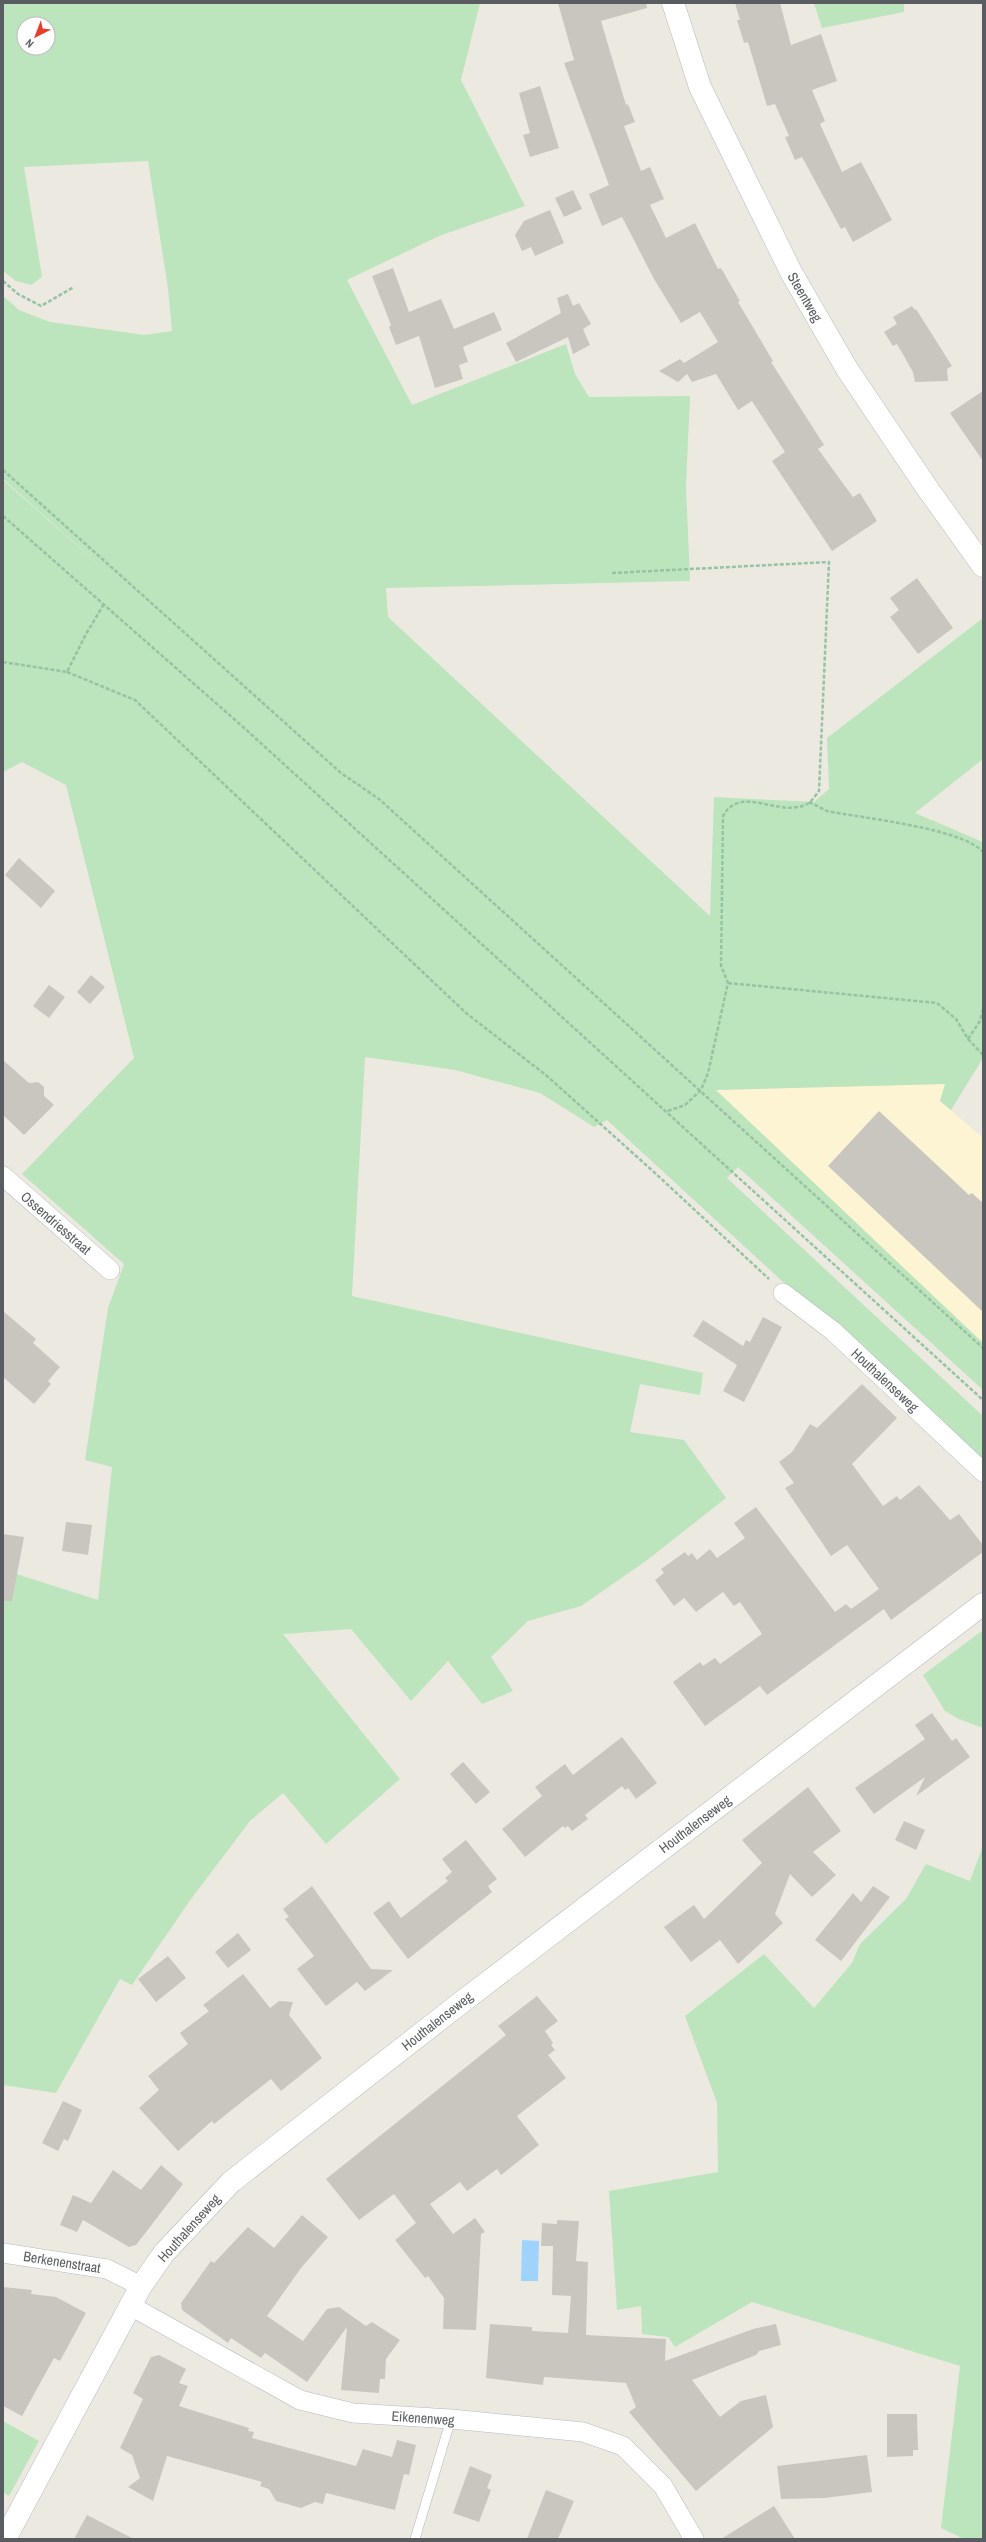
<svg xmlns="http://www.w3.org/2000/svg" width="986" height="2542" viewBox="0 0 986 2542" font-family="'Archivo Narrow',sans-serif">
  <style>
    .commercial { fill: #fdf4d4 }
    .green { fill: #bce4bd; fill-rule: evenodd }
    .water { fill: #9ed3fe }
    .building { fill: #c9c6c0 }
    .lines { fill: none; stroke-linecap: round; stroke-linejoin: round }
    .lane-casing { stroke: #b6b8bd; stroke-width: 10 }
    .street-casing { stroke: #b6b8bd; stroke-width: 20 }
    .secondary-casing { stroke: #b6babf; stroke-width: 23 }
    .path { stroke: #95c3a3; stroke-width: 2.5; stroke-dasharray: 4 2; stroke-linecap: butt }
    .lane { stroke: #fff; stroke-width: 9 }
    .street { stroke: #fff; stroke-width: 19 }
    .secondary { stroke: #fff; stroke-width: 22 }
    .labels { text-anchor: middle; stroke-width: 3.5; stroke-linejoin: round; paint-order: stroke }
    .street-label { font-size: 14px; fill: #595d61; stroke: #fff }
  </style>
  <rect width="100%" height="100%" fill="#eceae0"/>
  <path class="commercial" d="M 946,1084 L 940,1101 L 983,1138 L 983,1343 L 715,1090 Z"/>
  <g class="green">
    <path d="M 3,3 L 480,3 L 461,80 L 525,206 L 439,236 L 347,280 L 412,405 L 566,344 L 575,374 L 589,397 L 690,396 L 686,486 L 690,581 L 386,588 L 388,617 L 710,916 L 714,797 L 814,802 L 829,789 L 827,738 L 983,618 L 983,759 L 915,813 L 983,842 L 983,1058 L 951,1110 L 940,1101 L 945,1084 L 716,1090 L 983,1343 L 983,1390 L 738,1167 L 727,1178 L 983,1416 L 983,1466 L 607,1120 L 594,1127 L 540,1093 L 455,1070 L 365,1057 L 352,1296 L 703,1373 L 700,1395 L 640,1384 L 630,1432 L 684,1440 L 726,1498 L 646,1561 L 581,1606 L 528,1621 L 491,1657 L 513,1691 L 482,1704 L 448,1661 L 411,1701 L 351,1629 L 283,1634 L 400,1779 L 326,1844 L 283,1793 L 250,1821 L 191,1899 L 132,1985 L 120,1979 L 56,2093 L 3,2085 L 3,1559 L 7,1571 L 98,1600 L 112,1467 L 85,1460 L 108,1308 L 124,1264 L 22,1174 L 134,1058 L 66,785 L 22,762 L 3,772 L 3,480 L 123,586 L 3,479 L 3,296 L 19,310 L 50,322 L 145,335 L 172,331 L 168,288 L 148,161 L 24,167 L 42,277 L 31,285 L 16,281 L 3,271 ZM 24,24 L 48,24 L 48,48 L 24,48 Z"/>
    <path d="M 814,3 L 904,3 L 904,12 L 822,28 Z"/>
    <path d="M 983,1630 L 983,1728 L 959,1719 L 945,1711 L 923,1675 Z"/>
    <path d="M 982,1848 L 983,2539 L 964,2539 L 941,2528 L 960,2366 L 752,2302 L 675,2347 L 668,2337 L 642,2334 L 641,2306 L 617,2310 L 609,2191 L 718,2172 L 717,2103 L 685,2016 L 764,1954 L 814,2008 L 852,1963 L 860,1944 L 906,1899 L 926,1864 L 970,1881 Z"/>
    <path d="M 3,2421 L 39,2441 L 9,2496 L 3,2492 Z"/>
  </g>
  <path class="water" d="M 522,2240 L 539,2241 L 538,2281 L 521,2281 Z"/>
  <g class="building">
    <path d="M 558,3 L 646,3 L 647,8 L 601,21 L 626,105 L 628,104 L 635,122 L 624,126 L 641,171 L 650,167 L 664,199 L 650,205 L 666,238 L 695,223 L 718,269 L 721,268 L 740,301 L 738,302 L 773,361 L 771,362 L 824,445 L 818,449 L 853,497 L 860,493 L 877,521 L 832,551 L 772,461 L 785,452 L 752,401 L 738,410 L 716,374 L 692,382 L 687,374 L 678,382 L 659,371 L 680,359 L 684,363 L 718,342 L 700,312 L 681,323 L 654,279 L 622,217 L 602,226 L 589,194 L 609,185 L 564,63 L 574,60 Z"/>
    <path d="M 735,3 L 780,3 L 791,45 L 821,34 L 837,81 L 812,90 L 825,121 L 820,124 L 842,172 L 861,162 L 892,220 L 853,242 L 845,227 L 841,229 L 802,157 L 795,160 L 785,137 L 789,136 L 775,104 L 767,106 L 748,42 L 744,43 L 737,20 L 740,20 Z"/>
    <path d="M 540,86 L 559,148 L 530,157 L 523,135 L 530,133 L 519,93 Z"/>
    <path d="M 573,190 L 582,209 L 564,217 L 555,198 Z"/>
    <path d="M 550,210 L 564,243 L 535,256 L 531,247 L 522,251 L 515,235 L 524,221 Z"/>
    <path d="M 393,268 L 409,312 L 441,299 L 454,329 L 494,312 L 502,330 L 463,347 L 468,362 L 459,365 L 463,379 L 435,388 L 419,336 L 396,345 L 389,327 L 391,325 L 372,276 Z"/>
    <path d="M 568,294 L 573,306 L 579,303 L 591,324 L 583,329 L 590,345 L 573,354 L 568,337 L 516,362 L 506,343 L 561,313 L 557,298 Z"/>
    <path d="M 912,306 L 915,310 L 916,309 L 952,366 L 947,369 L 948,381 L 915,382 L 913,372 L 897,344 L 893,346 L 884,332 L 897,324 L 893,317 Z"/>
    <path d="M 983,391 L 983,461 L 950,413 Z"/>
    <path d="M 917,578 L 953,628 L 918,654 L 890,617 L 899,610 L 890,598 Z"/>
    <path d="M 19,858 L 55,891 L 41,908 L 5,875 Z"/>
    <path d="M 91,975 L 105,987 L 90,1004 L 77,992 Z"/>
    <path d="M 49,985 L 65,997 L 49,1018 L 33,1006 Z"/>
    <path d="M 3,1060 L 29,1083 L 38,1082 L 44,1087 L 44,1096 L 54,1105 L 24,1135 L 3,1115 Z"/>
    <path d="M 879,1111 L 969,1195 L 972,1193 L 983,1203 L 983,1312 L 828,1166 Z"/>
    <path d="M 3,1311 L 36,1339 L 33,1343 L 60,1367 L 48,1381 L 51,1384 L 34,1404 L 3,1377 Z"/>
    <path d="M 763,1317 L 782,1327 L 744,1402 L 723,1391 L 737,1365 L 693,1336 L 703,1320 L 743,1346 L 746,1340 L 750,1342 Z"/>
    <path d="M 862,1384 L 897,1418 L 852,1464 L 883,1506 L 897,1496 L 900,1500 L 919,1485 L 950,1520 L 959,1514 L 983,1545 L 983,1552 L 891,1620 L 884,1609 L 767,1695 L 760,1686 L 705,1726 L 673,1682 L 700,1662 L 703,1666 L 715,1658 L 720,1664 L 762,1634 L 740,1602 L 734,1606 L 723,1592 L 696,1612 L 684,1598 L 674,1606 L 655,1580 L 664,1573 L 661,1569 L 685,1552 L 688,1556 L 692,1553 L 697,1560 L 710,1549 L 717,1558 L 745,1538 L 734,1523 L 756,1507 L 835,1612 L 846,1604 L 851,1609 L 879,1589 L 847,1545 L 831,1556 L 785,1488 L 794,1483 L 779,1462 L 792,1452 L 810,1424 L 817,1428 Z"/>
    <path d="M 66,1522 L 92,1525 L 88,1555 L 62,1551 Z"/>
    <path d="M 3,1534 L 24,1537 L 12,1601 L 3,1601 Z"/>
    <path d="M 932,1713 L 952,1741 L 956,1738 L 970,1757 L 916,1796 L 925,1777 L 874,1814 L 855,1788 L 925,1739 L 915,1725 Z"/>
    <path d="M 622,1737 L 657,1783 L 636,1799 L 628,1788 L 625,1790 L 622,1786 L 585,1815 L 588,1819 L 572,1831 L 568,1826 L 565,1828 L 563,1826 L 525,1857 L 502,1829 L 542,1796 L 535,1787 L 565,1764 L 573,1775 Z"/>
    <path d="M 463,1762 L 490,1792 L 476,1804 L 450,1774 Z"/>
    <path d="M 808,1787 L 841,1831 L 813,1852 L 836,1875 L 812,1897 L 790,1874 L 775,1914 L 783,1923 L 738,1964 L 720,1940 L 691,1962 L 664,1927 L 694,1905 L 704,1919 L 762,1863 L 742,1840 Z"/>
    <path d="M 904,1821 L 925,1830 L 916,1850 L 895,1840 Z"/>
    <path d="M 466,1840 L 497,1879 L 488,1886 L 492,1892 L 408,1959 L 373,1913 L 389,1901 L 401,1918 L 448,1881 L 445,1878 L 452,1872 L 442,1859 Z"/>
    <path d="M 312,1886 L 371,1969 L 393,1970 L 365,1991 L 357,1982 L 326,2006 L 297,1969 L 314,1956 L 285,1919 L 289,1917 L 283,1909 Z"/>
    <path d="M 873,1886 L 890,1897 L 841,1961 L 815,1940 L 853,1893 L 861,1902 Z"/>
    <path d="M 238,1933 L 251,1950 L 228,1968 L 215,1952 Z"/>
    <path d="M 168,1956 L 186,1978 L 156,2002 L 138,1979 Z"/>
    <path d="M 243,1974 L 270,2008 L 279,2001 L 293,2002 L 289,2015 L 322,2058 L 281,2091 L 271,2079 L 214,2124 L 212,2121 L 178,2151 L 139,2108 L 159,2090 L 148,2076 L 188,2044 L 180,2033 L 209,2011 L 203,2005 Z"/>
    <path d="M 537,1996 L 558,2021 L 545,2031 L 553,2043 L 551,2045 L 555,2050 L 548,2055 L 566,2078 L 517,2116 L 539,2145 L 501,2175 L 497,2169 L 467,2191 L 460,2182 L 430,2204 L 453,2234 L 475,2218 L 485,2232 L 481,2234 L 476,2330 L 443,2329 L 444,2298 L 428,2276 L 425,2278 L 395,2240 L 416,2223 L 394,2194 L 359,2220 L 326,2179 L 506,2035 L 498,2026 Z"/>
    <path d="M 63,2101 L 82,2110 L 68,2141 L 64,2139 L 58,2151 L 42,2143 Z"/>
    <path d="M 161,2165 L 183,2184 L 136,2245 L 129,2247 L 83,2220 L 77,2232 L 60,2225 L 73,2195 L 91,2203 L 113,2170 L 141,2190 Z"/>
    <path d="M 302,2215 L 328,2237 L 301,2268 L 267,2316 L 303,2341 L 327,2309 L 339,2307 L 366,2326 L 372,2322 L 400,2340 L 386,2359 L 385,2379 L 380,2379 L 379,2393 L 341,2390 L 347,2327 L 307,2382 L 265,2353 L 261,2358 L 231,2338 L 228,2343 L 182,2310 L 181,2303 L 211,2261 L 214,2263 L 248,2227 L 274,2248 Z"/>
    <path d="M 557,2220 L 579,2221 L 576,2261 L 588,2262 L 586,2335 L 666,2339 L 665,2361 L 753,2329 L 776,2324 L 781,2345 L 759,2351 L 756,2355 L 692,2380 L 720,2417 L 741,2401 L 766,2395 L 773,2427 L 696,2491 L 629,2412 L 636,2407 L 626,2383 L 544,2377 L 543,2385 L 486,2378 L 490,2324 L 532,2327 L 532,2331 L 568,2333 L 571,2296 L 552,2295 L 553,2246 L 541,2246 L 542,2223 L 557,2224 Z"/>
    <path d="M 3,2287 L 32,2290 L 31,2294 L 56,2297 L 86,2313 L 60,2361 L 54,2358 L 22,2416 L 3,2406 Z"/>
    <path d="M 159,2355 L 186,2369 L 179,2383 L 188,2386 L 179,2406 L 249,2428 L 248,2431 L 254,2432 L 252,2438 L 356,2466 L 363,2449 L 392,2457 L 397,2440 L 416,2445 L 409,2475 L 404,2474 L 395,2510 L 326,2493 L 323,2504 L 315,2502 L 301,2508 L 276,2501 L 269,2489 L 260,2486 L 262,2482 L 167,2456 L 153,2501 L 128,2487 L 140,2478 L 132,2455 L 120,2448 L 143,2399 L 133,2393 L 151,2357 Z"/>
    <path d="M 887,2414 L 917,2414 L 918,2450 L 913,2450 L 913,2456 L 887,2457 Z"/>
    <path d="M 867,2455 L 872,2492 L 825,2498 L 781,2499 L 777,2466 Z"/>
    <path d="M 470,2466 L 492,2475 L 487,2488 L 491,2490 L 479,2522 L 453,2513 Z"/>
    <path d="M 546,2490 L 574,2501 L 558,2539 L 527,2539 Z"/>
    <path d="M 774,2506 L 795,2539 L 721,2539 Z"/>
    <path d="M 87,2515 L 134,2539 L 74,2539 Z"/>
  </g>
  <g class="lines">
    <defs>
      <path id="lane" d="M 415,2539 L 451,2419"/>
      <g id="street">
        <path d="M 3,1176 L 110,1270"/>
        <path d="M 783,1293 L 833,1331 L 983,1472"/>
        <path d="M 3,2253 L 107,2269 L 141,2286"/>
        <path d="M 129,2305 L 300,2400 L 353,2413 L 451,2419 L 583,2432 L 623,2446 L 663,2486 L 694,2539"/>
      </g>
      <g id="secondary">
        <path d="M 673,3 L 700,87 L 791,272 L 847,369 L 925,485 L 983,566"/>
        <path d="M 5,2539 L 141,2286 L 164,2253 L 231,2182 L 458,2005 L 983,1604"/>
      </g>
    </defs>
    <use href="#lane" class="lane-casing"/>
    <use href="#street" class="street-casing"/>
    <use href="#secondary" class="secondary-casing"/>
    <g class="path">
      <path d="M 3,281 L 18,294 L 41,306 L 74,287"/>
      <path d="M 3,470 L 341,773 L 379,799 L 983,1348"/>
      <path d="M 3,516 L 242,726 L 983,1400"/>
      <path d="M 612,573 L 829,562 L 819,791 C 816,794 813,800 809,803 C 781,820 741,783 723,816 L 721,966 L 728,983 L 708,1073 L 701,1090 L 685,1105 L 665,1112"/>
      <path d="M 3,662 L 67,672 L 86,634 L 104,604"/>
      <path d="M 67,672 L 135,700 L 466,1013 L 547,1076 L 655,1173 L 769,1279"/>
      <path d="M 809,802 L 827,811 C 861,818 962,828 983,852"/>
      <path d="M 728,983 L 937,1003 L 956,1019 L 968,1039 L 983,1055"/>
      <path d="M 968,1039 L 980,1021 L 983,1009"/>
    </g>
    <use href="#lane" class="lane"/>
    <use href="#street" class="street"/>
    <use href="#secondary" class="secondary"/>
  </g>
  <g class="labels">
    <g class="street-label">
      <text transform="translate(805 297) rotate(60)" y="5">Steentweg</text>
      <text transform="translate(56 1223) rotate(41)" y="5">Ossendriesstraat</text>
      <text transform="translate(885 1380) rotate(43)" y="5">Houthalenseweg</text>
      <text transform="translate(695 1824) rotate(-37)" y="5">Houthalenseweg</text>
      <text transform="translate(437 2021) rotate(-38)" y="5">Houthalenseweg</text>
      <text transform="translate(189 2228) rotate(-48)" y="5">Houthalenseweg</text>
      <text transform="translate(62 2262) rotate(9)" y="5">Berkenenstraat</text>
      <text transform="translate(423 2418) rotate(4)" y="5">Eikenenweg</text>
    </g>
  </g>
  <rect width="986" height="2542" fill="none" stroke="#595d61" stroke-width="8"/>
  <g transform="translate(36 36) rotate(222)"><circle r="19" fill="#ffffff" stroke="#bdbec0"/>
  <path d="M0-3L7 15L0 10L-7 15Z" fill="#e73d2b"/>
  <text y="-6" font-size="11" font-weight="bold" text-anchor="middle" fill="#595d61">N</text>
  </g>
</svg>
